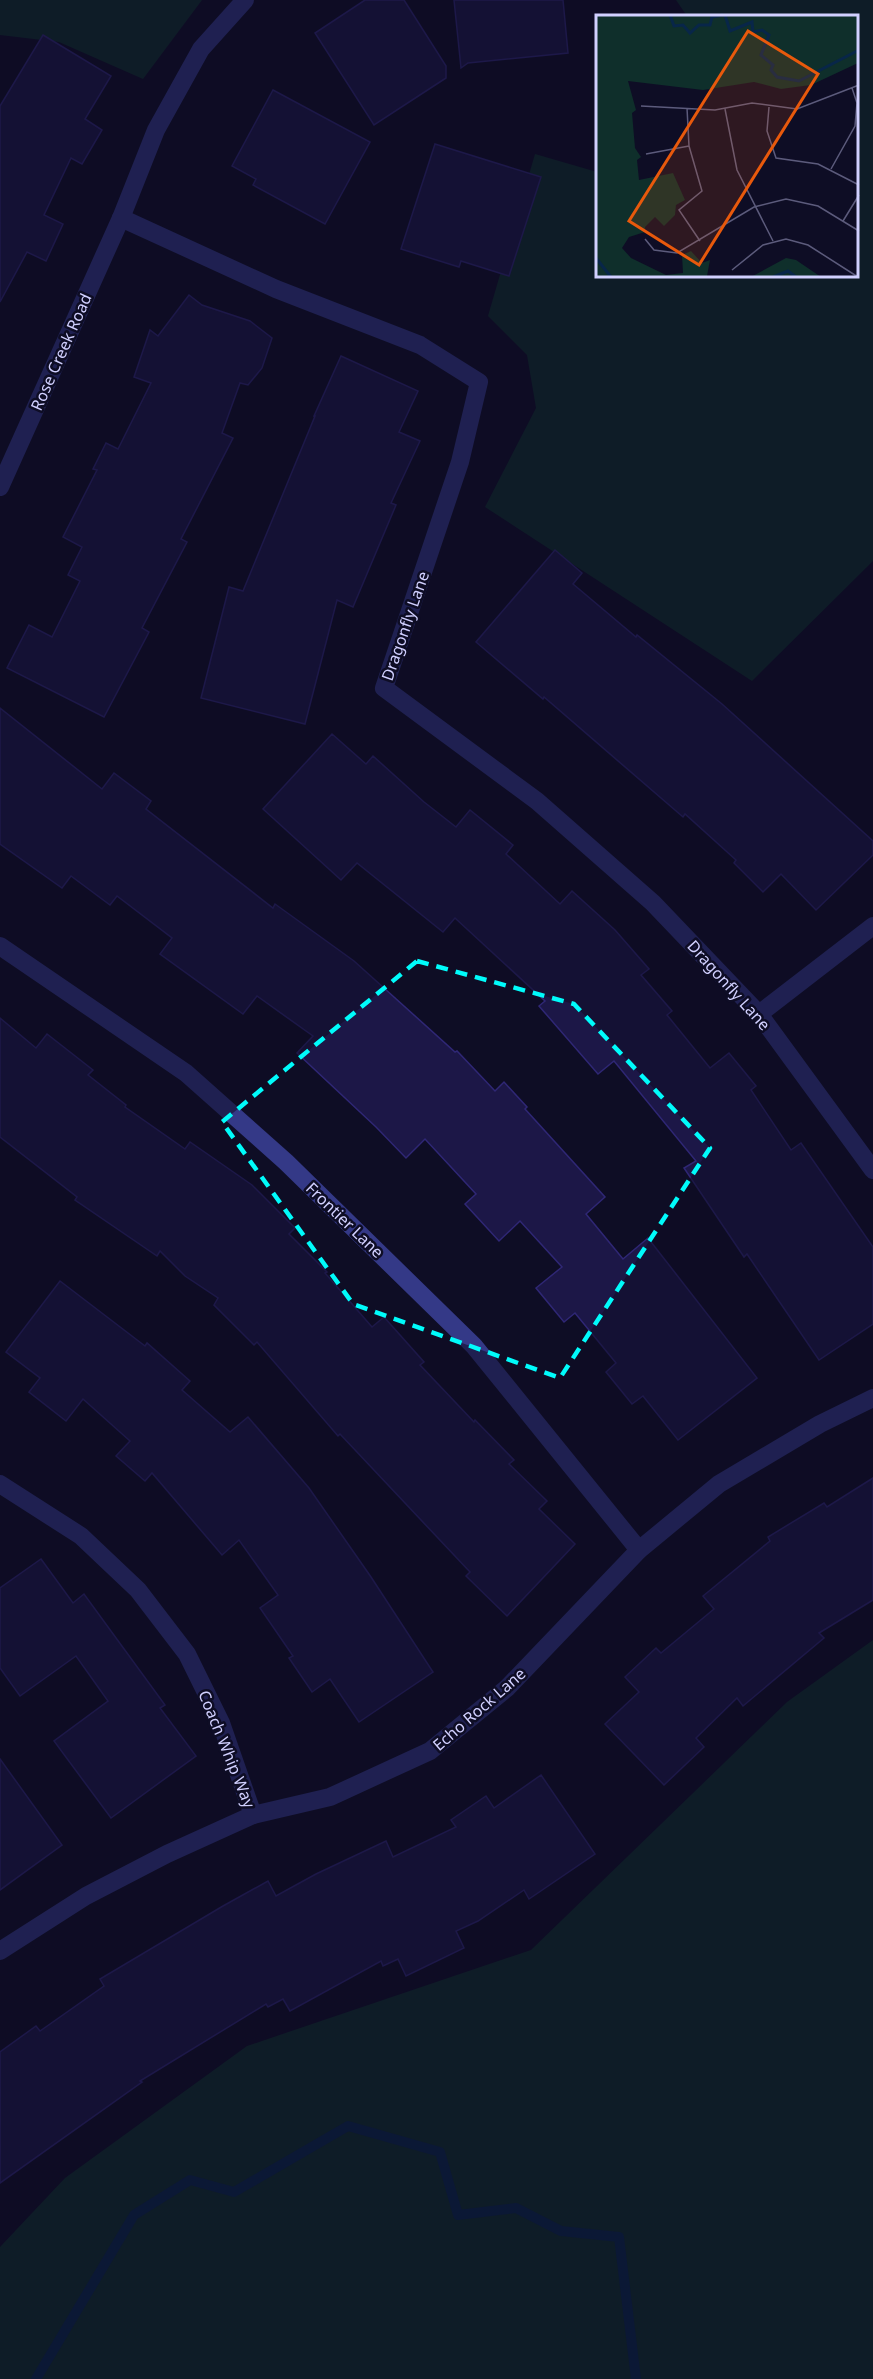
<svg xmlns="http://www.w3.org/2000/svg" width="873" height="2379" viewBox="0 0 873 2379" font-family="'Noto Sans',sans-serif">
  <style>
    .green { fill: #0f2f2b }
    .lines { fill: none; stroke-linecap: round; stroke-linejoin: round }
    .stream { stroke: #082649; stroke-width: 10 }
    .building { fill: #1c1747; stroke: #2f2775; stroke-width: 1.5 }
    .street { stroke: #343987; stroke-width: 18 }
    .marked { fill: none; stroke: #00fbfb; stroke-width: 4.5; stroke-dasharray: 12 8; stroke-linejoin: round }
    .labels { text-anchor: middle; stroke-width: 5; stroke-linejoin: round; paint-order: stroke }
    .street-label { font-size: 16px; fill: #d1d0ff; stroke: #0e0d25 }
    .inset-river { fill: none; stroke: #082649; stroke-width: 3 }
    .inset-road { fill: none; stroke: #5c5b7c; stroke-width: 1.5 }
    .view { fill: #e8590c; fill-opacity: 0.15; stroke: #e8590c; stroke-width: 3 }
    .inset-edge { fill: none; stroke: #d1d0ff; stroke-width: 3 }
  </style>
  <rect width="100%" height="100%" fill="#0e0d25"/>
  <g class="green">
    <path d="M 0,0 L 202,0 L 143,79 L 59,42 L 0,35 Z"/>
    <path d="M 676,0 L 873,0 L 873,561 L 752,681 L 485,507 L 536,408 L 527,355 L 488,316 L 535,154 L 597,172 L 597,276 L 856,276 L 856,16 L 687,16 Z"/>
    <path d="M 873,1640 L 873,2379 L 0,2379 L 0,2247 L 65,2178 L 247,2046 L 531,1950 L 787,1702 Z"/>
  </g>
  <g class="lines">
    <path class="stream" d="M 36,2379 L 134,2215 L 190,2180 L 234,2192 L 348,2126 L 440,2152 L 458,2215 L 516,2208 L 561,2231 L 619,2237 L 636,2379"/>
  </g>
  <g class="building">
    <path d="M 365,0 L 404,0 L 446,66 L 446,78 L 374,125 L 315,33 Z"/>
    <path d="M 454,0 L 563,0 L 568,53 L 468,63 L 461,68 Z"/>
    <path d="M 43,35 L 111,76 L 85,119 L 102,130 L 82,164 L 71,158 L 44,215 L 63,224 L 46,261 L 27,252 L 0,302 L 0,106 Z"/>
    <path d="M 273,90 L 370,142 L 325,224 L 253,185 L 256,179 L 232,166 Z"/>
    <path d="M 435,144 L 541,177 L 509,276 L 461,261 L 459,267 L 401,249 Z"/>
    <path d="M 189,295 L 202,305 L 250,321 L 272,338 L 262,368 L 248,385 L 240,383 L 222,433 L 233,438 L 181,539 L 187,542 L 142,628 L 149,632 L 104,717 L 7,668 L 29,625 L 52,637 L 80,581 L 68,575 L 82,547 L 63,537 L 97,470 L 93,469 L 106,443 L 118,449 L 151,383 L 134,377 L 150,330 L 158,336 Z"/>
    <path d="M 341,356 L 418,391 L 399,432 L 420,441 L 391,503 L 396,505 L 353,607 L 337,600 L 305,724 L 201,698 L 229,587 L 243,591 L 315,416 L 314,416 Z"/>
    <path d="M 555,550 L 582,573 L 573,584 L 636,637 L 637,635 L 722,704 L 873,841 L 873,855 L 816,910 L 781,874 L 763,892 L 734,863 L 736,860 L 685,814 L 683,817 L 544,697 L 543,699 L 476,642 Z"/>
    <path d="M 0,708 L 102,789 L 114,773 L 151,801 L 146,809 L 273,908 L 275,904 L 354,961 L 455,1052 L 457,1051 L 495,1091 L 504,1082 L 527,1107 L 525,1109 L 605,1197 L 586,1214 L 623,1259 L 648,1238 L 757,1378 L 678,1440 L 643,1396 L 632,1404 L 606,1372 L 616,1363 L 575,1313 L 564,1322 L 536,1288 L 562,1267 L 520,1221 L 499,1241 L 465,1204 L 476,1194 L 425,1139 L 406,1158 L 376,1127 L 297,1053 L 313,1036 L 257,996 L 243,1014 L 160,954 L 172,938 L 117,896 L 110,905 L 71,876 L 62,888 L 0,844 Z"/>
    <path d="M 332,734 L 366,764 L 373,756 L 424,802 L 456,827 L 470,810 L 513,845 L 506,854 L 560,904 L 572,891 L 615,930 L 649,969 L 641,975 L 672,1011 L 667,1015 L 710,1068 L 729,1053 L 756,1086 L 751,1090 L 791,1150 L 801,1143 L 873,1247 L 873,1324 L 819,1360 L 747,1254 L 744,1257 L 684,1168 L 696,1161 L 614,1061 L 598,1074 L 539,1006 L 545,1001 L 455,918 L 443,932 L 357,863 L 341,880 L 263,809 Z"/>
    <path d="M 0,1018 L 36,1048 L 47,1034 L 93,1070 L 88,1075 L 126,1105 L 125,1107 L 185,1149 L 190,1142 L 252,1185 L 295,1228 L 289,1234 L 327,1272 L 325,1273 L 372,1327 L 384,1317 L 424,1362 L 420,1365 L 474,1422 L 475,1420 L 514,1460 L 509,1464 L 547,1501 L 539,1509 L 575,1544 L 507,1616 L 466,1576 L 470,1572 L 340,1434 L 338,1436 L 257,1342 L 254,1345 L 214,1305 L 218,1298 L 185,1276 L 160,1251 L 157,1256 L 75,1200 L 77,1197 L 0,1137 Z"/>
    <path d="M 60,1281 L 145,1346 L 147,1343 L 190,1381 L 182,1390 L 230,1432 L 248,1417 L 309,1488 L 371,1577 L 433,1672 L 359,1722 L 330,1679 L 312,1692 L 289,1658 L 293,1656 L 260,1608 L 278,1595 L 239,1540 L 222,1555 L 152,1473 L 145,1481 L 116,1456 L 130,1441 L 83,1399 L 66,1421 L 29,1392 L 40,1378 L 6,1352 Z"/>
    <path d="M 873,1478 L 873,1600 L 819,1633 L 824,1638 L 743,1706 L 737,1698 L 696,1738 L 704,1747 L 664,1785 L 605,1724 L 639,1692 L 625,1677 L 656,1648 L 661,1653 L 714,1609 L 703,1596 L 770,1541 L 768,1537 L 824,1503 L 827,1507 Z"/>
    <path d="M 41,1559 L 73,1603 L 84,1594 L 165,1705 L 160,1708 L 196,1756 L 111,1818 L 54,1741 L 108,1701 L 76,1656 L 20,1696 L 0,1668 L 0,1588 Z"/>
    <path d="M 0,1759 L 62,1845 L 0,1890 Z"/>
    <path d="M 541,1775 L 595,1854 L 529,1899 L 524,1890 L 478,1921 L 456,1931 L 464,1948 L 406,1976 L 398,1959 L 383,1966 L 381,1961 L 290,2011 L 283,1999 L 268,2007 L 266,2004 L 140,2081 L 142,2082 L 0,2183 L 0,2052 L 36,2026 L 40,2031 L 104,1986 L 100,1979 L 223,1906 L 268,1881 L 276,1896 L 316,1874 L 386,1841 L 393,1857 L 456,1827 L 451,1820 L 486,1796 L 494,1808 Z"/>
  </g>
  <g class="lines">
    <g class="street">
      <path d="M 121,218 L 276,289 L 420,345 L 479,382 L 460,462 L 384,688 L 537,801 L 653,903 L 759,1014 L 873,1170"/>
      <path d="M 0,487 L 121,218 L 156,130 L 201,49 L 245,0"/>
      <path d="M 0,946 L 186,1073 L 286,1162 L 474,1346 L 639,1550"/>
      <path d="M 759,1014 L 873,926"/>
      <path d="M 0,1484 L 81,1536 L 138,1590 L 187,1654 L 221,1723 L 253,1815"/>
      <path d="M 0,1951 L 86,1896 L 167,1854 L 253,1815 L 330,1797 L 430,1751 L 507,1688 L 639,1550 L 719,1484 L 820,1424 L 873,1398"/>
    </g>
  </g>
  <path d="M0 0H873V2379H0ZM 417,961 L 574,1004 L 710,1148 L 560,1378 L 353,1304 L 222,1122 Z" fill="#0e0d25" fill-opacity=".55" fill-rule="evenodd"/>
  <path class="marked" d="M 417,961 L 574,1004 L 710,1148 L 560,1378 L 353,1304 L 222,1122 Z"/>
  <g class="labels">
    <g class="street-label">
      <text transform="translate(61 352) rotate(-66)" y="6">Rose Creek Road</text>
      <text transform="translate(405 626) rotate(-71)" y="6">Dragonfly Lane</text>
      <text transform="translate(729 985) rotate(48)" y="6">Dragonfly Lane</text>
      <text transform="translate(345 1220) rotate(44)" y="6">Frontier Lane</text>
      <text transform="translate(479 1709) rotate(-41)" y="6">Echo Rock Lane</text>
      <text transform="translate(227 1749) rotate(68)" y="6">Coach Whip Way</text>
    </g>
  </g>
  <g transform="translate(596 15)">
    <rect width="262" height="262" fill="#0e0d25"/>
    <path d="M 0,0 L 262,0 L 262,48 L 215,70 L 185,74 L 158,67 L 107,75 L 32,66 L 40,95 L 36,98 L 39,133 L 45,142 L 41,145 L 43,165 L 77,158 L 89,185 L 80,190 L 79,200 L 68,211 L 59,202 L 49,212 L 49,217 L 33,222 L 26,233 L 35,243 L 70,260 L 87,258 L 86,240 L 95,236 L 106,248 L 114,245 L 111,261 L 117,262 L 0,262 ZM 190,243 L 200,245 L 225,262 L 155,262 Z" fill="#0f2f2b"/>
    <path class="inset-river" d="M 74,0 L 78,11 L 87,10 L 94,18 L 103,10 L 114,10 L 116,2 L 127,0M 129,0 L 134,16 L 156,7 L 157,17 L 166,15 L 173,20 L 165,40 L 177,50 L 175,55 L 181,62 L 203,66 L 263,35M 0,243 L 15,262M 177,262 L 192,256 L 200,262"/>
    <path class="inset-road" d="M 45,91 L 119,95 L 156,88 L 201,94 L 263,70M 173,92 L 171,116 L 180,143 L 222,149 L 263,170M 91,93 L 93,131 L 106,176 L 83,195 L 104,226M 129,94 L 141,155 L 177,226M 50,139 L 93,131M 235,154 L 259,111 L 261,88 L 256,73M 247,206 L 263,180M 49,224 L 58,235 L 81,238 L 158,192 L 190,184 L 222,191 L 263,216M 136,255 L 167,230 L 190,224 L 212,230 L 262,262"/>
    <path class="view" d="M 152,16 L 222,59 L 103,250 L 33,206 Z"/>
    <rect width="262" height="262" class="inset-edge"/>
  </g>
</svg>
